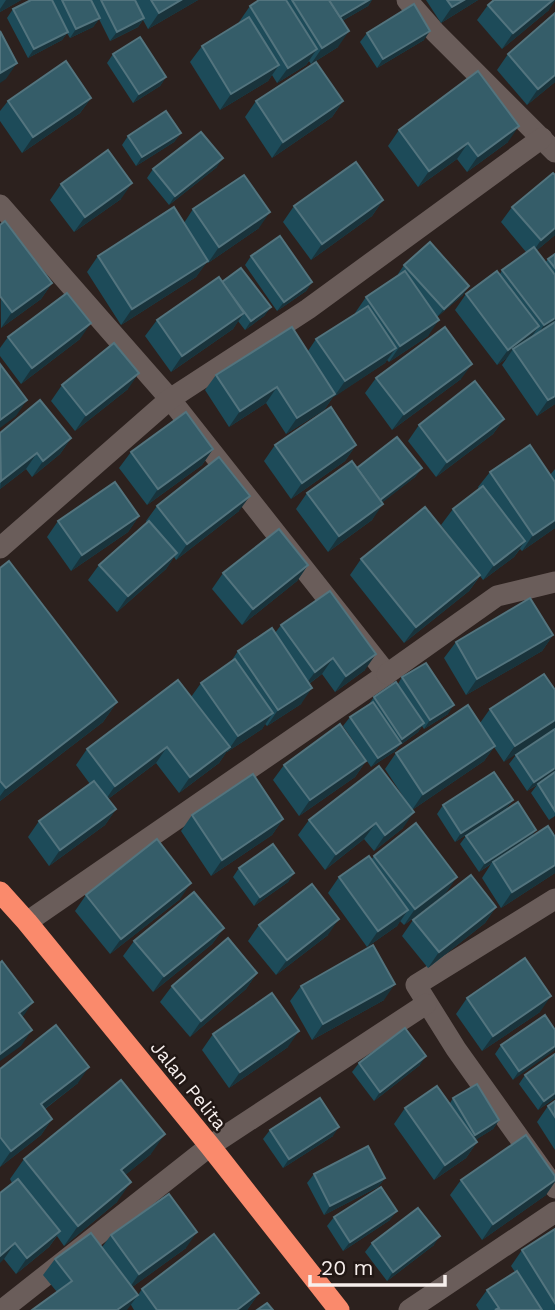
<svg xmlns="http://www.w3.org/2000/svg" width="555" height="1310" viewBox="0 0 555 1310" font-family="'Work Sans',sans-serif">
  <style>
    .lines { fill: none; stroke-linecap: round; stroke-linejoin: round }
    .minor { stroke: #6a5d5a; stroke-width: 21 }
    .highway { stroke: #fa8a6c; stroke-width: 21 }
    .wall { fill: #1d4b59 }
    .shaded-wall { fill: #19333b }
    .building { fill: #355d69; stroke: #53747e; stroke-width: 2 }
    .labels { text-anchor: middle; stroke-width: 5; stroke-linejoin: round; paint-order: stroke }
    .street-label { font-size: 19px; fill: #f7efed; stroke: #221815 }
  </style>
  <rect width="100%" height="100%" fill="#2c211e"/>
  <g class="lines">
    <g class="minor">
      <path d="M 407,0 L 435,32 L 555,152"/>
      <path d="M 0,205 L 170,399 L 387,674 L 27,922"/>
      <path d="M 0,548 L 170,399 L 308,309 L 542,138"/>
      <path d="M 387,674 L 497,596 L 555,582"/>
      <path d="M 555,899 L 416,985 L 456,1049 L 555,1188"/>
      <path d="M 2,1310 L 210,1146 L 426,1004"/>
      <path d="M 409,1310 L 555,1212"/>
    </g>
    <path class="highway" d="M 0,892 L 27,922 L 210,1146 L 339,1310"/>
  </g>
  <g class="wall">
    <path d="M 0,0 L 21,0 L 0,12 Z"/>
    <path d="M 31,0 L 198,0 L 148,29 L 143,20 L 138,27 L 110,41 L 99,19 L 93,27 L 70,38 L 67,33 L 62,40 L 28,58 L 7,18 L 13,9 Z"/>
    <path d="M 259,0 L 372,0 L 368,6 L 342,21 L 338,47 L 311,64 L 309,61 L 306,65 L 277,83 L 272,75 L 268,81 L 220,110 L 190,62 L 202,46 L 239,23 L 239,22 L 250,6 Z"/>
    <path d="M 426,0 L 478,0 L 441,23 Z"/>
    <path d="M 488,5 L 549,10 L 502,49 L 477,20 Z"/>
    <path d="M 367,33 L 424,40 L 377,68 L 360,42 Z"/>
    <path d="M 113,54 L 166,77 L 160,86 L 133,103 L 107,63 Z"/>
    <path d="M 508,54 L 555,82 L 527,105 L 497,70 Z"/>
    <path d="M 91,98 L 80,113 L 22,153 L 0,121 L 0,111 L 8,101 Z"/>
    <path d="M 256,101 L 343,101 L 332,117 L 272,158 L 245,117 Z"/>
    <path d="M 399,130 L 508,142 L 467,172 L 457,159 L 418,187 L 388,146 Z"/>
    <path d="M 181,133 L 174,142 L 136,166 L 122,145 L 128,136 Z"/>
    <path d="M 217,167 L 169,205 L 147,178 L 153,169 Z"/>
    <path d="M 61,184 L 121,199 L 74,232 L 50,200 Z"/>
    <path d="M 383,200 L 372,216 L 311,260 L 283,222 L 294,206 Z"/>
    <path d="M 512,207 L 555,235 L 536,251 L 545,263 L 548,259 L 555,254 L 555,404 L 537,416 L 502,365 L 507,358 L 497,365 L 455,310 L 466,294 L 500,274 L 502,270 L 526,252 L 501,222 Z"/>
    <path d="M 193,209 L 259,228 L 208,263 L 207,261 L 196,277 L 121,325 L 87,272 L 98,256 L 184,223 Z"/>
    <path d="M 0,225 L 52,283 L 41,299 L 1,328 Z"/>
    <path d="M 251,256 L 312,282 L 306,291 L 277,311 L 245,265 Z"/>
    <path d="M 404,265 L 463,295 L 437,317 L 428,336 L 389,362 L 387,360 L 385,363 L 333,397 L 324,410 L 286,434 L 266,403 L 229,427 L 205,390 L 216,375 L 308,351 L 316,339 L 356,314 L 355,313 L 366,297 L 399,275 L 398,274 Z"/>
    <path d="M 222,282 L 271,307 L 264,316 L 245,330 L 238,321 L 233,329 L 171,372 L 145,336 L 157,320 Z"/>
    <path d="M 8,337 L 80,339 L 21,384 L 0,356 L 0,348 Z"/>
    <path d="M 376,378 L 461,379 L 392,430 L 365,393 Z"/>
    <path d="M 62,385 L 128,389 L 75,431 L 51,401 Z"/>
    <path d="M 504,419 L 493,434 L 436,477 L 408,441 L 419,425 Z"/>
    <path d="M 0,433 L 71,438 L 60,454 L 32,477 L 26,469 L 0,489 Z"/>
    <path d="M 275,445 L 356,445 L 345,461 L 291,499 L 264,461 Z"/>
    <path d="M 213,449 L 202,465 L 147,505 L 119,468 L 131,452 Z"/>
    <path d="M 357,468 L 422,468 L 415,477 L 382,502 L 372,520 L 328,552 L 296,509 L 307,493 Z"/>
    <path d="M 555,469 L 555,528 L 522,551 L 520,549 L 514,557 L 483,580 L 480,576 L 469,591 L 404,643 L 350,575 L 361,559 L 466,558 L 441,525 L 453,509 L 479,489 L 478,487 L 490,472 L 550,475 Z"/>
    <path d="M 157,506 L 239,511 L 176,560 L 174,557 L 166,569 L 117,612 L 88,580 L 99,565 L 147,523 L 146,521 Z"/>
    <path d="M 139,516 L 128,532 L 71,571 L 47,537 L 58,521 Z"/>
    <path d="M 308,565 L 297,581 L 242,625 L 212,589 L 223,573 Z"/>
    <path d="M 0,568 L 117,702 L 103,722 L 0,801 Z"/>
    <path d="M 281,625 L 365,670 L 335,692 L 322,674 L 309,684 L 301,704 L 267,726 L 265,724 L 262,729 L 227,752 L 227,751 L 219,763 L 179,793 L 156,763 L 108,799 L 116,809 L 105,825 L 49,866 L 28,837 L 39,821 L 90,784 L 76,765 L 87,749 L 191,697 L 201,683 L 230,663 L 238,651 L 275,633 Z"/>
    <path d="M 553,635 L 542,651 L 466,695 L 444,658 L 456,642 Z"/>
    <path d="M 402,677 L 448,714 L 424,729 L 422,726 L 418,732 L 399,746 L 394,752 L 371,767 L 343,726 L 350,717 L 369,704 L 374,697 L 398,684 Z"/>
    <path d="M 555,690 L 504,762 L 494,747 L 484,761 L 412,810 L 385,769 L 396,753 L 480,723 L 490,709 Z"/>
    <path d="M 555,729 L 555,816 L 549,820 L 531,793 L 537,785 L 527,791 L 509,764 L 516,755 Z"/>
    <path d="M 366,761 L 355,777 L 299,816 L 273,780 L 284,765 Z"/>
    <path d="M 379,766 L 403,828 L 374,851 L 364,839 L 325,870 L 298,835 L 309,820 Z"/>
    <path d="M 513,800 L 506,809 L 455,842 L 437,814 L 443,805 Z"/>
    <path d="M 192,815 L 283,819 L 272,835 L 211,876 L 181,831 Z"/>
    <path d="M 466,836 L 555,837 L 555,873 L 501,908 L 482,878 L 491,864 L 479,872 L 460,844 Z"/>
    <path d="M 374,856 L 446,893 L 404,925 L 400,921 L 397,926 L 367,947 L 328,893 L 339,877 L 371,860 Z"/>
    <path d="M 239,868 L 294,873 L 288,882 L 254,906 L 233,877 Z"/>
    <path d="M 86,895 L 180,899 L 110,954 L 75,911 Z"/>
    <path d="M 496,907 L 485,923 L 428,968 L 402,936 L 413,920 Z"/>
    <path d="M 259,925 L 328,935 L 276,975 L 248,941 Z"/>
    <path d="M 224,928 L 212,944 L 153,992 L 123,956 L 134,941 Z"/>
    <path d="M 257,973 L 246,989 L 190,1037 L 160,1002 L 172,986 Z"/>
    <path d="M 301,986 L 384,1000 L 312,1040 L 290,1001 Z"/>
    <path d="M 467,998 L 540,1012 L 482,1051 L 456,1014 Z"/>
    <path d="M 555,1030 L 513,1080 L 495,1054 L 501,1045 Z"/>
    <path d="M 213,1034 L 288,1047 L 229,1088 L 202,1050 Z"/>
    <path d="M 359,1063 L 420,1065 L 374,1101 L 352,1072 Z"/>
    <path d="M 0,1069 L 78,1083 L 45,1109 L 52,1119 L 41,1135 L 0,1167 Z"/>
    <path d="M 525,1075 L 555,1098 L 538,1110 L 519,1084 Z"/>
    <path d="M 453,1098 L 499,1120 L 493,1129 L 475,1140 L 477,1142 L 466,1158 L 434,1180 L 394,1124 L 405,1108 L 450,1103 Z"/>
    <path d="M 555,1101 L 555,1150 L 537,1122 L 548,1106 Z"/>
    <path d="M 270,1130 L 333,1136 L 283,1168 L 263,1139 Z"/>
    <path d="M 151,1154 L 125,1175 L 117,1202 L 64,1246 L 57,1236 L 49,1247 L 16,1274 L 4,1259 L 12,1183 L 10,1179 L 24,1159 Z"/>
    <path d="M 314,1174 L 385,1178 L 378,1187 L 324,1215 L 307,1183 Z"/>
    <path d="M 461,1180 L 546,1195 L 482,1240 L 450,1195 Z"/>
    <path d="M 334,1217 L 390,1220 L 343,1251 L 327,1226 Z"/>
    <path d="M 555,1229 L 555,1310 L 479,1310 L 476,1305 L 487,1290 L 515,1272 L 511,1266 L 522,1250 Z"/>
    <path d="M 111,1235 L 186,1248 L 132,1287 L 138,1295 L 142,1289 L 259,1293 L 247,1310 L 134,1310 L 131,1305 L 57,1292 L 43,1275 L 55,1259 L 102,1247 Z"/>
    <path d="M 372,1243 L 434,1245 L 387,1281 L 365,1252 Z"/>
  </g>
  <g class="shaded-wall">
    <path d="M 6,0 L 21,0 L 0,12 L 0,9 Z"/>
    <path d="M 181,0 L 198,0 L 148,29 L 159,13 Z"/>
    <path d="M 369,0 L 372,0 L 368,6 L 328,29 L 334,20 Z"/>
    <path d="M 464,0 L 478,0 L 441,23 L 452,7 Z"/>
    <path d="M 553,0 L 555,0 L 555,1 L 549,10 L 502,49 L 513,33 Z"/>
    <path d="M 100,18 L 93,27 L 70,38 L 76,29 Z"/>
    <path d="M 144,18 L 138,27 L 110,41 L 117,32 Z"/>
    <path d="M 349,31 L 338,47 L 311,64 L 322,48 Z"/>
    <path d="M 430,31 L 424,40 L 377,68 L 383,59 Z"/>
    <path d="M 68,32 L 62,40 L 28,58 L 34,49 Z"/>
    <path d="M 317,49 L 306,65 L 277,83 L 288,68 Z"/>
    <path d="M 17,63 L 6,79 L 0,83 L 0,73 Z"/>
    <path d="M 279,65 L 268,81 L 220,110 L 231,94 Z"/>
    <path d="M 555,75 L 555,82 L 527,105 L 538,89 Z"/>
    <path d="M 166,77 L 160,86 L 133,103 L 139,94 Z"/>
    <path d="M 91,98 L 80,113 L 22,153 L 33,137 Z"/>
    <path d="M 343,101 L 332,117 L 272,158 L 283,142 Z"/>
    <path d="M 519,126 L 508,142 L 467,172 L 478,156 Z"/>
    <path d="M 181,133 L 174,142 L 136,166 L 142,157 Z"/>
    <path d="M 468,143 L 457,159 L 418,187 L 429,171 Z"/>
    <path d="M 223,158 L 217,167 L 169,205 L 175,196 Z"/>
    <path d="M 132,183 L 121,199 L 74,232 L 85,217 Z"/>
    <path d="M 383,200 L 372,216 L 311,260 L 322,244 Z"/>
    <path d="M 270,212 L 259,228 L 208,263 L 219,247 Z"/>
    <path d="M 555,228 L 555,235 L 530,256 L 541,240 Z"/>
    <path d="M 208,261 L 196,277 L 121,325 L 132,309 Z"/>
    <path d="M 312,282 L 306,291 L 277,311 L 284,302 Z"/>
    <path d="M 52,283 L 41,299 L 1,328 L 12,312 Z"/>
    <path d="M 469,286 L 463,295 L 437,317 L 444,309 Z"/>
    <path d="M 271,307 L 264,316 L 245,330 L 251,321 Z"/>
    <path d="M 244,313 L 233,329 L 171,372 L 182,356 Z"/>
    <path d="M 555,318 L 555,325 L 533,341 L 544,325 Z"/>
    <path d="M 439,320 L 428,336 L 389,362 L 400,346 Z"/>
    <path d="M 91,323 L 80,339 L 21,384 L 32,368 Z"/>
    <path d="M 539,326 L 528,342 L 513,349 L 507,358 L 497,365 L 508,350 Z"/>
    <path d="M 396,348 L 385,363 L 334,397 L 345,381 Z"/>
    <path d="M 472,364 L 461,379 L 392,430 L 404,414 Z"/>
    <path d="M 139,373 L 128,389 L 75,431 L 86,415 Z"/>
    <path d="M 277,387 L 266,403 L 229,427 L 240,411 Z"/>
    <path d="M 335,394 L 324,410 L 286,434 L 297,418 Z"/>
    <path d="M 555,396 L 555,404 L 537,416 L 548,400 Z"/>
    <path d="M 27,400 L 16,416 L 0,428 L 0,420 Z"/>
    <path d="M 504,419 L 493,434 L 436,477 L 447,462 Z"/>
    <path d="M 71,438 L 60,454 L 32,477 L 43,461 Z"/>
    <path d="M 356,445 L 345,461 L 291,499 L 302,483 Z"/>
    <path d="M 213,449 L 202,465 L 147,505 L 158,489 Z"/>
    <path d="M 37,453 L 26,469 L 0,489 L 1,481 Z"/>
    <path d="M 422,468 L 415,477 L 374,509 L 380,500 Z"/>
    <path d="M 250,496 L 239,511 L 176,560 L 187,544 Z"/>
    <path d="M 383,504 L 372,520 L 328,552 L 339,536 Z"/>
    <path d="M 139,516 L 128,532 L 71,571 L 82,555 Z"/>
    <path d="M 555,520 L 555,528 L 522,551 L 533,535 Z"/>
    <path d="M 525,541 L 514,557 L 483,580 L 494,565 Z"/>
    <path d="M 177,553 L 166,569 L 117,612 L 128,596 Z"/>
    <path d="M 308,565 L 297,581 L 242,625 L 253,609 Z"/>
    <path d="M 480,575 L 469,591 L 404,643 L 416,627 Z"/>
    <path d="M 553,635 L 542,651 L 466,695 L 477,679 Z"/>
    <path d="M 376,654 L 365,670 L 335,692 L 346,676 Z"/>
    <path d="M 333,658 L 322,674 L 303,688 L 315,672 Z"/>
    <path d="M 312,688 L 301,704 L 267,726 L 278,710 Z"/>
    <path d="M 117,702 L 103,722 L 0,801 L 0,796 L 6,788 Z"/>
    <path d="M 454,705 L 448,714 L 424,729 L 430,720 Z"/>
    <path d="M 273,713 L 262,729 L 227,752 L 238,736 Z"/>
    <path d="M 555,720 L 555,729 L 504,762 L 515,746 Z"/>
    <path d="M 424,723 L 418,732 L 399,746 L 394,752 L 371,767 L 378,758 L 397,745 L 402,739 Z"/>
    <path d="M 495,746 L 484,761 L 412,810 L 423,794 Z"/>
    <path d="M 167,747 L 156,763 L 104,802 L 115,786 Z"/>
    <path d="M 230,747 L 219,763 L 179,793 L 190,777 Z"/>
    <path d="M 366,761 L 355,777 L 299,816 L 310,800 Z"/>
    <path d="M 555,768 L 555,773 L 527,791 L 534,782 Z"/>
    <path d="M 513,800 L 506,809 L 455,842 L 461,833 Z"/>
    <path d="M 116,809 L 105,825 L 49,866 L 60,850 Z"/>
    <path d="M 414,812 L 403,828 L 374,851 L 385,835 Z"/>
    <path d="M 283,819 L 272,835 L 211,876 L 222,860 Z"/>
    <path d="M 376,823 L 364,839 L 325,870 L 336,854 Z"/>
    <path d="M 536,830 L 530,839 L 493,862 L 479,872 L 485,863 Z"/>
    <path d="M 555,865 L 555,873 L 501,908 L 512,892 Z"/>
    <path d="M 294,873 L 288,882 L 254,906 L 260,897 Z"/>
    <path d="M 457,877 L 446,893 L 404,925 L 415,909 Z"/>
    <path d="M 191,883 L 180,899 L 110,954 L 121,939 Z"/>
    <path d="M 496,907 L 485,923 L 428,968 L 439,952 Z"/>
    <path d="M 408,910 L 397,926 L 367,947 L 378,931 Z"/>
    <path d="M 339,919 L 328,935 L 276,975 L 287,960 Z"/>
    <path d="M 224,928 L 212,944 L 153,992 L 164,976 Z"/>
    <path d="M 257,973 L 246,989 L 190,1037 L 201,1021 Z"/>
    <path d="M 395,984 L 384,1000 L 312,1040 L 323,1024 Z"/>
    <path d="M 551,996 L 540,1012 L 482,1051 L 493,1036 Z"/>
    <path d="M 33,1002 L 22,1018 L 19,1013 Z"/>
    <path d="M 32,1030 L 21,1046 L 0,1061 L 0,1054 Z"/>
    <path d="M 299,1031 L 288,1047 L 229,1088 L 240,1072 Z"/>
    <path d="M 555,1046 L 555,1050 L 513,1080 L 519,1071 Z"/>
    <path d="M 426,1056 L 420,1065 L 374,1101 L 380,1092 Z"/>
    <path d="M 89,1067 L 78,1083 L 30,1120 L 41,1104 Z"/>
    <path d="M 555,1093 L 555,1098 L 538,1110 L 544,1101 Z"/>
    <path d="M 52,1119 L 41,1135 L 0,1167 L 11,1151 Z"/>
    <path d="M 499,1120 L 493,1129 L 469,1144 L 475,1135 Z"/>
    <path d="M 339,1127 L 333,1136 L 283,1168 L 289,1159 Z"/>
    <path d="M 165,1134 L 151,1154 L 107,1190 L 121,1170 Z"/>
    <path d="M 477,1142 L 466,1158 L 434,1180 L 445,1165 Z"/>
    <path d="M 385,1178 L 378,1187 L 324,1215 L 330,1206 Z"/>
    <path d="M 555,1180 L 555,1182 L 546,1195 L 482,1240 L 493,1224 Z"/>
    <path d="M 131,1182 L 117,1202 L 64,1246 L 78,1226 Z"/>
    <path d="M 397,1211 L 390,1220 L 343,1251 L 350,1242 Z"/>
    <path d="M 60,1231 L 49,1247 L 16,1274 L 27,1258 Z"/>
    <path d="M 197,1232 L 186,1248 L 128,1290 L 139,1274 Z"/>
    <path d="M 440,1236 L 434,1245 L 387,1281 L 393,1272 Z"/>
    <path d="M 15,1243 L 4,1259 L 0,1263 L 0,1256 Z"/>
    <path d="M 259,1293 L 247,1310 L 237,1310 Z"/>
    <path d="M 138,1295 L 127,1310 L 117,1310 Z"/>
  </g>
  <g class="building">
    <path d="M 31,0 L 52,0 L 68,32 L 34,49 L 13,9 Z"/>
    <path d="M 62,0 L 91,0 L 100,18 L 76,29 Z"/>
    <path d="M 101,0 L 135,0 L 144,18 L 117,32 Z"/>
    <path d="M 151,0 L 181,0 L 159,13 Z"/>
    <path d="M 259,0 L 286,0 L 317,49 L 288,68 L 250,6 Z"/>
    <path d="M 292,0 L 329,0 L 349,31 L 322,48 Z"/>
    <path d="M 329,0 L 369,0 L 340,17 Z"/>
    <path d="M 447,0 L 464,0 L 452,7 Z"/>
    <path d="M 494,0 L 553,0 L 513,33 L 488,5 Z"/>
    <path d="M 414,4 L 430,31 L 383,59 L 367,33 Z"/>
    <path d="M 555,13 L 555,75 L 538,89 L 508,54 Z"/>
    <path d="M 249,17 L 279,65 L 231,94 L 202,46 Z"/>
    <path d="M 0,31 L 17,63 L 0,73 Z"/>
    <path d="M 140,37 L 166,77 L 139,94 L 113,54 Z"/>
    <path d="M 66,61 L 91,98 L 33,137 L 8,101 Z"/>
    <path d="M 316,62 L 343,101 L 283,142 L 256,101 Z"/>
    <path d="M 478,71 L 519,126 L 478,156 L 468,143 L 429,171 L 399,130 Z"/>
    <path d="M 166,111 L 181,133 L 142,157 L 128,136 Z"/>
    <path d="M 201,132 L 223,158 L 175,196 L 153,169 Z"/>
    <path d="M 108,150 L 132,183 L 85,217 L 61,184 Z"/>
    <path d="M 356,162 L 383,200 L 322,244 L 294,206 Z"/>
    <path d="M 553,173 L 555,175 L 555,228 L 541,240 L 512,207 Z"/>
    <path d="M 244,175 L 270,212 L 219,247 L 193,209 Z"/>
    <path d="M 174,207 L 208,261 L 132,309 L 98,256 Z"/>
    <path d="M 5,221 L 52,283 L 12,312 L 0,296 L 0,225 Z"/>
    <path d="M 280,236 L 312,282 L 284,302 L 251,256 Z"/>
    <path d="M 430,242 L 469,286 L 444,309 L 404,265 Z"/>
    <path d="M 534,247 L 555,275 L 555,318 L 544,325 L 502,270 Z"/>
    <path d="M 555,254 L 555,268 L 548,259 Z"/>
    <path d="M 241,268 L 271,307 L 251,321 L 222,282 Z"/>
    <path d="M 405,271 L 439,320 L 400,346 L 366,297 Z"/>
    <path d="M 497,271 L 539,326 L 508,350 L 466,294 Z"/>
    <path d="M 219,277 L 244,313 L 182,356 L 157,320 Z"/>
    <path d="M 67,293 L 91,323 L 32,368 L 8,337 Z"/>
    <path d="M 368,306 L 396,348 L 345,381 L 316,339 Z"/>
    <path d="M 555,322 L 555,396 L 548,400 L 513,349 Z"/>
    <path d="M 292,327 L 335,394 L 297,418 L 277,387 L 240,411 L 216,375 Z"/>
    <path d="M 445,327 L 472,364 L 404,414 L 376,378 Z"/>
    <path d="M 114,343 L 139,373 L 86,415 L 62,385 Z"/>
    <path d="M 0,364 L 27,400 L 0,420 Z"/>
    <path d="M 475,381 L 504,419 L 447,462 L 419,425 Z"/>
    <path d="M 40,400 L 71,438 L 43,461 L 37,453 L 1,481 L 0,433 Z"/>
    <path d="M 331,407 L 356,445 L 302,483 L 275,445 Z"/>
    <path d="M 186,412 L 213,449 L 158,489 L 131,452 Z"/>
    <path d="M 397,437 L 422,468 L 380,500 L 357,468 Z"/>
    <path d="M 530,445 L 555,482 L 555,520 L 533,535 L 490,472 Z"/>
    <path d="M 219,457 L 250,496 L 187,544 L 157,506 Z"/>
    <path d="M 352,461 L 383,504 L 339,536 L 307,493 Z"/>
    <path d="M 115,482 L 139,516 L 82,555 L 58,521 Z"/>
    <path d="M 483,486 L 525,541 L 494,565 L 453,509 Z"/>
    <path d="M 425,507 L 480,575 L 416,627 L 361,559 Z"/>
    <path d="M 149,521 L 177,553 L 128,596 L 99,565 Z"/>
    <path d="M 279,529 L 308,565 L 253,609 L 223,573 Z"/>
    <path d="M 9,561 L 117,702 L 6,788 L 0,781 L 0,568 Z"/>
    <path d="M 330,591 L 376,654 L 346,676 L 333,658 L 315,672 L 281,625 Z"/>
    <path d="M 530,598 L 553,635 L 477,679 L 456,642 Z"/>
    <path d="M 272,628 L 312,688 L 278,710 L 238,651 Z"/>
    <path d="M 235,659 L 273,713 L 238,736 L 201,683 Z"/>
    <path d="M 426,663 L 454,705 L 430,720 L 402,677 Z"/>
    <path d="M 544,674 L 555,690 L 555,720 L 515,746 L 490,709 Z"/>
    <path d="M 178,680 L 230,747 L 190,777 L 167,747 L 115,786 L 87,749 Z"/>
    <path d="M 396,682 L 424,723 L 402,739 L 374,697 Z"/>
    <path d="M 373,702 L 401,743 L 378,758 L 350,717 Z"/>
    <path d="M 468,705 L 495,746 L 423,794 L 396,753 Z"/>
    <path d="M 340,724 L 366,761 L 310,800 L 284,765 Z"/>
    <path d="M 555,729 L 555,768 L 534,782 L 516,755 Z"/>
    <path d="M 379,766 L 414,812 L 385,835 L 376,823 L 336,854 L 309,820 Z"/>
    <path d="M 494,772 L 513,800 L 461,833 L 443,805 Z"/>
    <path d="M 555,772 L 555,811 L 538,784 Z"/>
    <path d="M 253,774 L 283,819 L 222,860 L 192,815 Z"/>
    <path d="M 94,781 L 116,809 L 60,850 L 39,821 Z"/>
    <path d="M 518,802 L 536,830 L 485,863 L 466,836 Z"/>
    <path d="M 416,823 L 457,877 L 415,909 L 374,856 Z"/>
    <path d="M 548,826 L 555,837 L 555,865 L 512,892 L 493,862 Z"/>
    <path d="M 157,839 L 191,883 L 121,939 L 86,895 Z"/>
    <path d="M 273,844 L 294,873 L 260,897 L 239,868 Z"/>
    <path d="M 369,856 L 408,910 L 378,931 L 339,877 Z"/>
    <path d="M 471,875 L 496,907 L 439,952 L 413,920 Z"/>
    <path d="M 312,884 L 339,919 L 287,960 L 259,925 Z"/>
    <path d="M 194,892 L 224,928 L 164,976 L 134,941 Z"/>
    <path d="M 228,938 L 257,973 L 201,1021 L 172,986 Z"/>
    <path d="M 373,945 L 395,984 L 323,1024 L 301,986 Z"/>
    <path d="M 525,958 L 551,996 L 493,1036 L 467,998 Z"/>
    <path d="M 2,961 L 33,1002 L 19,1013 L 32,1030 L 0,1054 L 0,963 Z"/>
    <path d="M 272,993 L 299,1031 L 240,1072 L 213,1034 Z"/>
    <path d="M 545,1015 L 555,1030 L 555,1046 L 519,1071 L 501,1045 Z"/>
    <path d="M 56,1025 L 89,1067 L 41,1104 L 52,1119 L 11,1151 L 0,1137 L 0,1069 Z"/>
    <path d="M 405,1028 L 426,1056 L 380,1092 L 359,1063 Z"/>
    <path d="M 555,1054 L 555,1093 L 544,1101 L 525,1075 Z"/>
    <path d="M 121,1080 L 165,1134 L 121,1170 L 131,1182 L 78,1226 L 24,1159 Z"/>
    <path d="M 477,1084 L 499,1120 L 475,1135 L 453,1098 Z"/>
    <path d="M 437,1086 L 477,1142 L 445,1165 L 405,1108 Z"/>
    <path d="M 320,1098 L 339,1127 L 289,1159 L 270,1130 Z"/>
    <path d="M 555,1101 L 555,1117 L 548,1106 Z"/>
    <path d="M 526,1135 L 555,1176 L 555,1180 L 493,1224 L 461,1180 Z"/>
    <path d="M 368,1146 L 385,1178 L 330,1206 L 314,1174 Z"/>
    <path d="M 18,1179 L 60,1231 L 27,1258 L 15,1243 L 0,1256 L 0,1193 Z"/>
    <path d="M 381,1187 L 397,1211 L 350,1242 L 334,1217 Z"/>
    <path d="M 169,1194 L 197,1232 L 139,1274 L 111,1235 Z"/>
    <path d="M 418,1208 L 440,1236 L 393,1272 L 372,1243 Z"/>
    <path d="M 555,1229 L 555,1303 L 522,1250 Z"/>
    <path d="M 91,1233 L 138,1295 L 117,1310 L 32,1310 L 72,1281 L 55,1259 Z"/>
    <path d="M 214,1234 L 259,1293 L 237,1310 L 157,1310 L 142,1289 Z"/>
    <path d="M 517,1271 L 542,1310 L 495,1310 L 499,1308 L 487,1290 Z"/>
    <path d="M 267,1303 L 273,1310 L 257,1310 Z"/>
  </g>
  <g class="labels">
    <g class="street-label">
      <text transform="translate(189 1085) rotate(51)" y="7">Jalan Pelita</text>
    </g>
  </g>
  <path d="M310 1275v10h135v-10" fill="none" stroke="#f7efed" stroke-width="3.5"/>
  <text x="321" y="1275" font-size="21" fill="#f7efed" stroke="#221815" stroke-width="5" paint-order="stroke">20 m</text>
</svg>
